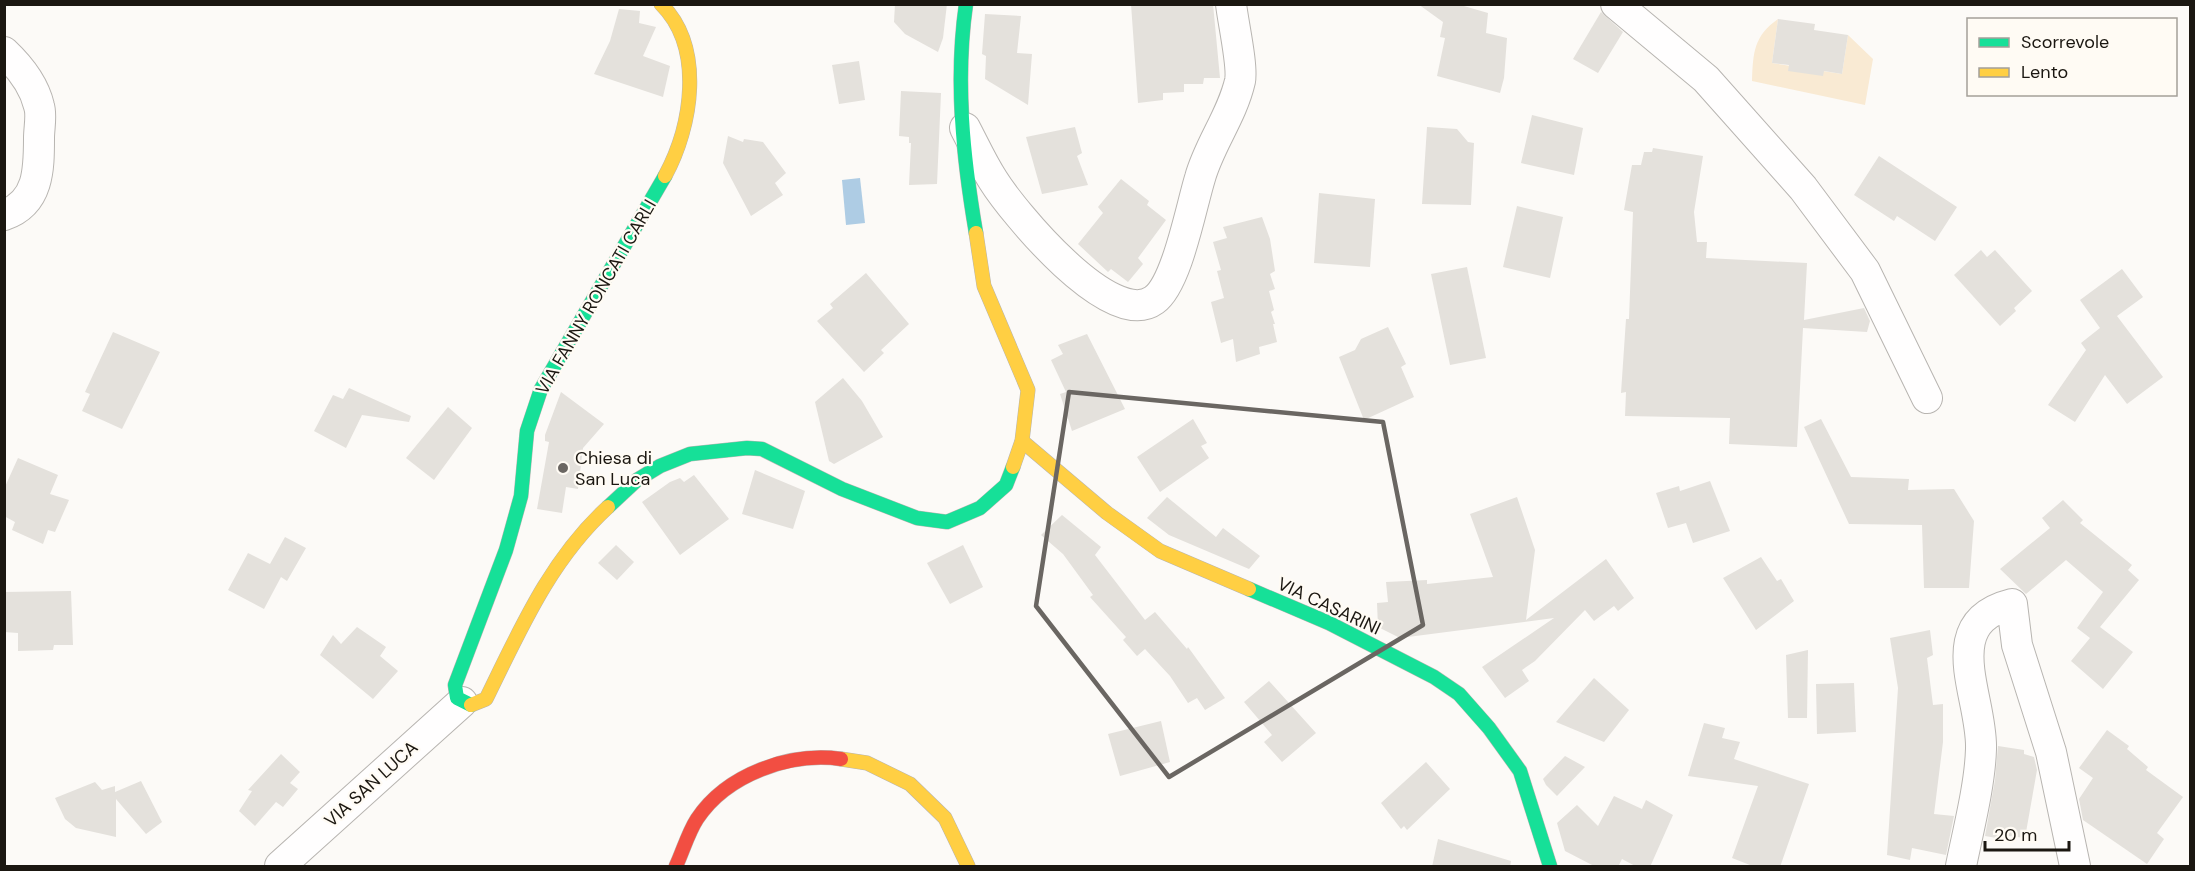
<svg xmlns="http://www.w3.org/2000/svg" width="2195" height="871" viewBox="0 0 2195 871" font-family="'DM Sans',sans-serif">
  <style>
    .green { fill: #f9ead3 }
    .water { fill: #aecce4 }
    .building { fill: #e4e1dc }
    .lines { fill: none; stroke-linecap: round; stroke-linejoin: round }
    .street-casing { stroke: #b8b5b1; stroke-width: 32 }
    .fast-casing { stroke: #b8b5b1; stroke-width: 15 }
    .slow-casing { stroke: #b8b5b1; stroke-width: 15 }
    .jam-casing { stroke: #b8b5b1; stroke-width: 15 }
    .street { stroke: #fffefe; stroke-width: 30 }
    .fast { stroke: #16e098; stroke-width: 14 }
    .slow { stroke: #ffcf43; stroke-width: 14 }
    .jam { stroke: #f24e42; stroke-width: 14 }
    .marked { fill: none; stroke: #6a6662; stroke-width: 4.5; stroke-linejoin: round }
    .poi-dot { fill: #6a6662; stroke: #fffbf4; stroke-width: 2 }
    .labels { text-anchor: middle; stroke-width: 4.5; stroke-linejoin: round; paint-order: stroke }
    .street-label { font-size: 18px; fill: #1b1711; stroke: #fffbf4 }
    .poi-label { font-size: 18px; fill: #1b1711; stroke: #fffbf4; text-anchor: start }
  </style>
  <rect width="100%" height="100%" fill="#fcfaf7"/>
  <path class="green" d="M 1778,19 L 1772,63 L 1842,74 L 1848,35 L 1873,59 L 1865,105 L 1752,81 C 1753,52 1754,36 1778,19 Z"/>
  <path class="water" d="M 860,178 L 865,223 L 846,225 L 842,180 Z"/>
  <g class="building">
    <path d="M 895,4 L 947,4 L 943,38 L 938,52 L 905,34 L 894,22 Z"/>
    <path d="M 1131,4 L 1213,4 L 1220,78 L 1204,78 L 1203,84 L 1184,84 L 1184,92 L 1163,93 L 1163,100 L 1138,103 Z"/>
    <path d="M 1418,4 L 1457,4 L 1488,13 L 1486,33 L 1507,38 L 1504,78 L 1500,93 L 1437,76 L 1445,38 L 1440,37 L 1443,22 Z"/>
    <path d="M 619,9 L 640,11 L 639,23 L 656,27 L 643,56 L 670,66 L 663,97 L 594,74 L 610,41 Z"/>
    <path d="M 1601,12 L 1623,32 L 1598,73 L 1573,59 Z"/>
    <path d="M 985,14 L 1021,16 L 1017,53 L 1032,54 L 1028,105 L 985,79 L 986,56 L 982,54 Z"/>
    <path d="M 1778,19 L 1815,24 L 1814,30 L 1848,35 L 1842,74 L 1824,71 L 1823,76 L 1788,71 L 1789,65 L 1772,63 Z"/>
    <path d="M 859,61 L 865,100 L 839,104 L 832,65 Z"/>
    <path d="M 901,91 L 941,93 L 937,184 L 909,185 L 911,143 L 909,143 L 909,137 L 899,136 Z"/>
    <path d="M 1532,115 L 1583,128 L 1574,175 L 1521,163 Z"/>
    <path d="M 1075,127 L 1082,153 L 1077,156 L 1088,185 L 1042,194 L 1026,137 Z"/>
    <path d="M 1427,127 L 1457,129 L 1468,142 L 1474,143 L 1471,205 L 1422,204 Z"/>
    <path d="M 728,136 L 743,142 L 744,139 L 763,142 L 786,173 L 775,183 L 783,195 L 751,216 L 723,163 Z"/>
    <path d="M 1653,148 L 1703,156 L 1694,212 L 1697,242 L 1707,242 L 1706,258 L 1807,263 L 1804,320 L 1864,308 L 1870,321 L 1867,332 L 1803,328 L 1797,447 L 1729,444 L 1730,418 L 1625,416 L 1626,392 L 1621,393 L 1626,319 L 1629,319 L 1633,212 L 1624,210 L 1632,165 L 1641,165 L 1644,152 L 1652,152 Z"/>
    <path d="M 1879,156 L 1957,207 L 1935,241 L 1897,216 L 1894,221 L 1854,195 Z"/>
    <path d="M 1121,179 L 1149,201 L 1147,205 L 1166,220 L 1138,258 L 1143,264 L 1128,282 L 1111,269 L 1108,272 L 1078,244 L 1103,213 L 1098,207 Z"/>
    <path d="M 1319,193 L 1375,199 L 1370,267 L 1314,263 Z"/>
    <path d="M 1517,206 L 1563,217 L 1550,278 L 1503,267 Z"/>
    <path d="M 1262,217 L 1270,239 L 1275,271 L 1270,274 L 1275,289 L 1269,291 L 1274,310 L 1271,312 L 1275,324 L 1273,324 L 1277,342 L 1259,347 L 1260,354 L 1236,362 L 1233,339 L 1221,343 L 1211,302 L 1224,298 L 1217,271 L 1221,270 L 1213,242 L 1227,238 L 1223,227 Z"/>
    <path d="M 1981,250 L 1987,257 L 1995,250 L 2032,291 L 2014,308 L 2016,311 L 2000,326 L 1954,275 Z"/>
    <path d="M 1467,267 L 1486,358 L 1450,365 L 1431,274 Z"/>
    <path d="M 2122,269 L 2143,297 L 2117,316 L 2163,377 L 2127,404 L 2105,375 L 2075,422 L 2048,405 L 2086,350 L 2081,343 L 2100,328 L 2080,300 Z"/>
    <path d="M 866,273 L 909,324 L 881,350 L 884,353 L 864,372 L 817,321 L 833,308 L 830,304 Z"/>
    <path d="M 1388,327 L 1406,364 L 1401,367 L 1414,397 L 1364,420 L 1339,357 L 1355,350 L 1361,339 Z"/>
    <path d="M 113,332 L 160,352 L 122,429 L 82,411 L 90,394 L 85,392 Z"/>
    <path d="M 1087,334 L 1125,409 L 1072,431 L 1060,394 L 1066,392 L 1051,360 L 1063,354 L 1058,345 Z"/>
    <path d="M 843,378 L 862,401 L 883,437 L 834,464 L 829,461 L 815,402 Z"/>
    <path d="M 349,388 L 411,416 L 409,422 L 362,415 L 346,448 L 314,431 L 333,395 L 343,399 Z"/>
    <path d="M 561,392 L 604,424 L 583,448 L 578,489 L 566,487 L 562,513 L 537,509 L 549,442 L 545,441 L 545,435 Z"/>
    <path d="M 448,407 L 472,428 L 434,480 L 406,458 Z"/>
    <path d="M 1193,419 L 1207,443 L 1201,446 L 1209,458 L 1160,492 L 1137,457 Z"/>
    <path d="M 1821,419 L 1851,477 L 1909,479 L 1908,490 L 1954,489 L 1974,521 L 1969,588 L 1924,588 L 1922,525 L 1849,524 L 1804,427 Z"/>
    <path d="M 18,458 L 58,475 L 50,494 L 69,500 L 55,532 L 48,530 L 43,544 L 12,530 L 15,522 L 4,516 L 4,489 Z"/>
    <path d="M 755,470 L 805,491 L 793,529 L 742,514 Z"/>
    <path d="M 694,475 L 729,519 L 680,555 L 642,502 L 670,482 L 680,478 L 684,482 Z"/>
    <path d="M 1710,481 L 1730,531 L 1693,543 L 1686,523 L 1668,528 L 1656,493 L 1679,486 L 1680,491 Z"/>
    <path d="M 1167,497 L 1216,537 L 1223,528 L 1260,556 L 1249,569 L 1169,535 L 1147,518 Z"/>
    <path d="M 1517,497 L 1535,550 L 1526,620 L 1606,559 L 1634,598 L 1618,611 L 1614,606 L 1594,621 L 1585,610 L 1535,661 L 1522,670 L 1529,681 L 1505,698 L 1482,667 L 1554,618 L 1400,638 L 1378,627 L 1377,603 L 1388,602 L 1386,582 L 1427,580 L 1427,584 L 1493,577 L 1470,514 Z"/>
    <path d="M 2063,500 L 2083,520 L 2080,523 L 2132,565 L 2128,570 L 2139,580 L 2100,627 L 2133,652 L 2103,689 L 2071,661 L 2090,638 L 2077,628 L 2103,592 L 2066,560 L 2026,594 L 2000,569 L 2050,528 L 2042,518 Z"/>
    <path d="M 1062,515 L 1101,547 L 1095,555 L 1145,620 L 1155,612 L 1187,649 L 1188,647 L 1225,698 L 1205,710 L 1197,698 L 1188,703 L 1170,676 L 1145,649 L 1137,656 L 1123,640 L 1126,637 L 1090,597 L 1093,595 L 1063,554 L 1041,535 Z"/>
    <path d="M 285,537 L 306,548 L 287,581 L 281,577 L 264,609 L 228,590 L 248,553 L 270,564 Z"/>
    <path d="M 616,545 L 634,562 L 617,580 L 598,563 Z"/>
    <path d="M 963,545 L 983,587 L 950,604 L 927,563 Z"/>
    <path d="M 1761,557 L 1777,581 L 1781,579 L 1794,601 L 1756,630 L 1723,578 Z"/>
    <path d="M 71,591 L 73,645 L 54,645 L 53,650 L 18,651 L 18,633 L 4,632 L 4,592 Z"/>
    <path d="M 357,627 L 386,647 L 380,656 L 398,671 L 373,699 L 320,655 L 333,635 L 341,644 Z"/>
    <path d="M 1930,630 L 1933,655 L 1927,658 L 1933,705 L 1943,704 L 1943,742 L 1934,814 L 1954,816 L 1946,855 L 1912,848 L 1910,860 L 1887,855 L 1898,688 L 1890,638 Z"/>
    <path d="M 1808,650 L 1807,718 L 1788,718 L 1786,655 Z"/>
    <path d="M 1594,678 L 1629,710 L 1604,742 L 1556,722 Z"/>
    <path d="M 1269,681 L 1316,733 L 1282,762 L 1264,742 L 1272,735 L 1244,702 Z"/>
    <path d="M 1854,683 L 1856,732 L 1817,734 L 1816,684 Z"/>
    <path d="M 1161,721 L 1170,762 L 1120,776 L 1108,734 Z"/>
    <path d="M 1704,723 L 1725,728 L 1722,738 L 1740,742 L 1734,759 L 1809,784 L 1780,867 L 1755,867 L 1732,858 L 1758,786 L 1688,776 Z"/>
    <path d="M 2107,730 L 2129,746 L 2127,749 L 2148,767 L 2146,770 L 2183,797 L 2157,833 L 2164,839 L 2147,864 L 2083,820 L 2079,799 L 2093,778 L 2079,768 Z"/>
    <path d="M 1998,746 L 2024,750 L 2024,754 L 2034,757 L 2037,770 L 2025,838 L 2009,836 L 2008,840 L 1985,836 L 1995,780 Z"/>
    <path d="M 281,754 L 300,772 L 290,783 L 298,789 L 283,807 L 276,802 L 255,826 L 239,811 L 252,791 L 248,790 Z"/>
    <path d="M 1565,756 L 1585,767 L 1557,796 L 1546,785 L 1543,779 Z"/>
    <path d="M 1426,762 L 1450,789 L 1407,830 L 1404,826 L 1401,829 L 1381,803 Z"/>
    <path d="M 141,781 L 162,822 L 146,834 L 116,799 L 116,837 L 76,828 L 65,819 L 55,798 L 95,782 L 102,790 L 115,786 L 115,792 Z"/>
    <path d="M 1614,796 L 1642,809 L 1646,800 L 1673,815 L 1650,867 L 1637,867 L 1622,859 L 1618,867 L 1596,867 L 1565,851 L 1557,823 L 1577,805 L 1598,826 Z"/>
    <path d="M 1438,839 L 1511,861 L 1510,867 L 1432,867 Z"/>
  </g>
  <g class="lines">
    <defs>
      <g id="street">
        <path d="M 1616,4 L 1706,79 L 1803,188 L 1865,271 L 1927,398"/>
        <path d="M 4,52 C 20,67 34,85 39,106 C 42,115 39,128 39,138 C 39,169 39,203 4,215"/>
        <path d="M 965,128 C 974,145 982,163 993,180 C 1013,212 1111,331 1154,300 C 1177,284 1191,207 1200,178 C 1209,145 1232,116 1240,81 C 1243,66 1233,22 1231,4"/>
        <path d="M 280,866 L 462,702"/>
        <path d="M 1961,866 C 1968,831 1980,785 1981,749 C 1983,697 1936,623 2012,604 L 2017,645 L 2051,752 L 2075,866"/>
      </g>
      <g id="fast">
        <path d="M 966,4 C 955,80 963,157 976,233"/>
        <path d="M 608,507 L 637,480 L 660,466 L 690,454 L 747,448 L 762,449 L 842,489 L 917,518 L 947,522 L 980,508 L 1006,485 L 1013,467"/>
        <path d="M 1249,589 L 1329,623 L 1434,677 L 1459,694 L 1489,728 L 1520,771 L 1550,866"/>
        <path d="M 471,705 L 457,698 L 455,685 L 506,550 L 521,496 L 527,431 L 541,389 L 665,176"/>
      </g>
      <g id="slow">
        <path d="M 661,4 C 705,48 692,126 665,176"/>
        <path d="M 976,233 L 984,286 L 1028,390 L 1022,441 L 1013,467"/>
        <path d="M 1022,441 L 1107,513 L 1160,551 L 1249,589"/>
        <path d="M 471,705 L 486,699 C 520,630 550,560 608,507"/>
        <path d="M 841,759 L 867,763 L 910,784 L 945,818 L 968,866"/>
      </g>
      <path id="jam" d="M 676,866 C 683,851 688,833 697,819 C 727,774 790,752 841,759"/>
    </defs>
    <use href="#street" class="street-casing"/>
    <use href="#fast" class="fast-casing"/>
    <use href="#slow" class="slow-casing"/>
    <use href="#jam" class="jam-casing"/>
    <use href="#street" class="street"/>
    <use href="#fast" class="fast"/>
    <use href="#slow" class="slow"/>
    <use href="#jam" class="jam"/>
  </g>
  <path class="marked" d="M 1069,392 L 1383,422 L 1423,625 L 1169,777 L 1036,606 Z"/>
  <circle class="poi-dot" cx="563" cy="468" r="6"/>
  <g class="labels">
    <g class="street-label">
      <text transform="translate(596 297) rotate(-60)" y="6">VIA FANNY RONCATI CARLI</text>
      <text transform="translate(1329 606) rotate(25)" y="6">VIA CASARINI</text>
      <text transform="translate(371 784) rotate(-42)" y="6">VIA SAN LUCA</text>
    </g>
    <g class="poi-label">
      <text x="575" y="464">Chiesa di<tspan x="575" dy="21">San Luca</tspan></text>
    </g>
  </g>
  <rect width="2195" height="871" fill="none" stroke="#1b1711" stroke-width="12"/>
  <rect x="1967" y="18" width="210" height="78" fill="#fffbf4" stroke="#a4a099" stroke-width="1.5"/>
  <rect x="1979" y="38" width="30" height="9" fill="#16e098" stroke="#a4a099" stroke-width="1.5"/>
  <text x="2021" y="48" font-size="18" fill="#1b1711">Scorrevole</text>
  <rect x="1979" y="68" width="30" height="9" fill="#ffcf43" stroke="#a4a099" stroke-width="1.5"/>
  <text x="2021" y="78" font-size="18" fill="#1b1711">Lento</text>
  <path d="M1985 841v9h84v-9" fill="none" stroke="#1b1711" stroke-width="3"/>
  <text x="1994" y="841" font-size="18" fill="#1b1711" stroke="#fffbf4" stroke-width="4.5" paint-order="stroke">20 m</text>
</svg>
